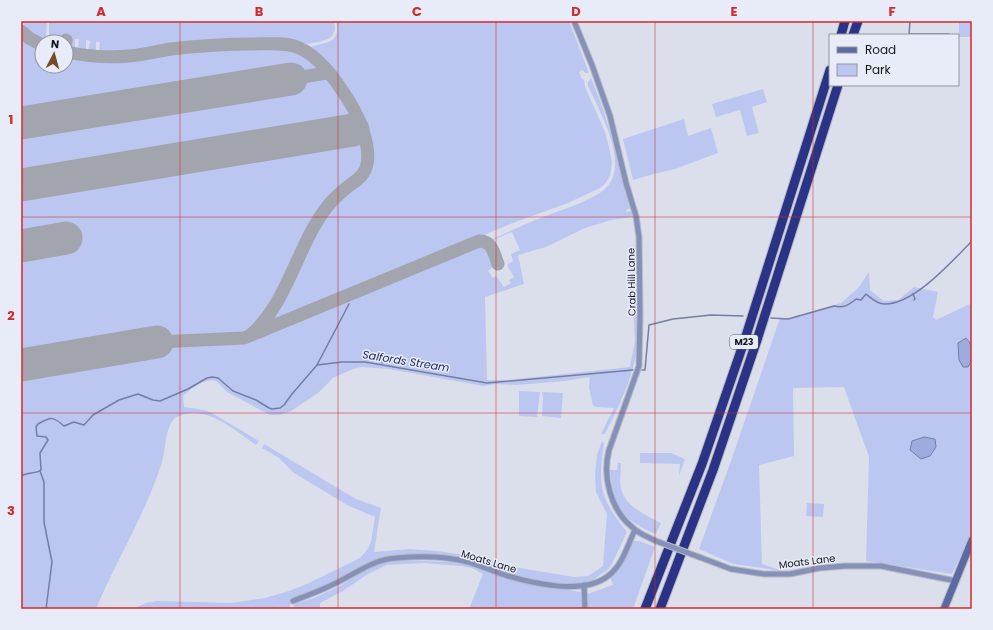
<svg xmlns="http://www.w3.org/2000/svg" width="993" height="630" viewBox="0 0 993 630" font-family="Poppins,sans-serif">
  <style>
    .green { fill: #bbc7f0 }
    .water { fill: #9dabdf; stroke: #747ea4 }
    .lines { fill: none; stroke-linecap: round; stroke-linejoin: round }
    .stream { stroke: #747ea4; stroke-width: 1.5 }
    .taxiway { stroke: #a2a4ae; stroke-width: 13 }
    .runway { stroke: #a2a4ae; stroke-width: 33 }
    .street-casing { stroke: #b7bbc5; stroke-width: 7 }
    .secondary-casing { stroke: #b7bbc5; stroke-width: 9 }
    .highway-casing { stroke: #b7bbc5; stroke-width: 11 }
    .street { stroke: #8691b9; stroke-width: 5 }
    .secondary { stroke: #5c6aa4; stroke-width: 7 }
    .highway { stroke: #2a3385; stroke-width: 9 }
    .street-bridge-casing { stroke: #b7bbc5; stroke-width: 7; stroke-linecap: butt }
    .street-bridge { stroke: #8691b9; stroke-width: 5 }
    .grid { fill: none; stroke: #d62828; stroke-width: 1; stroke-opacity: 0.55 }
    .labels { text-anchor: middle; stroke-width: 3; stroke-linejoin: round; paint-order: stroke }
    .shield { fill: #e8ecf9; stroke: #54565d; stroke-width: 1 }
    .shield-label { font-size: 9px; font-weight: bold; fill: #15161a }
    .street-label { font-size: 10px; fill: #15161a; stroke: #e8ecf9 }
    .water-label { font-size: 11px; font-style: italic; fill: #212965; stroke: #e8ecf9 }
    .neatline { fill: none; stroke: #d62828; stroke-width: 1.5 }
    .grid-label { font-size: 13px; text-anchor: middle; font-weight: bold; fill: #d62828 }
  </style>
  <rect width="100%" height="100%" fill="#dbdfeb"/>
  <g class="green">
    <path d="M 24,21 L 47,21 L 46,37 L 42,41 C 34,38 20,31 24,21 Z"/>
    <path d="M 49,21 L 334,21 C 336,30 335,37 325,40 C 307,47 296,42 278,41 C 244,41 210,41 177,45 C 151,48 126,55 99,53 L 100,42 L 96,42 L 96,52 L 88,52 L 90,41 L 86,40 L 86,51 L 78,50 L 79,39 L 75,39 L 75,50 L 67,48 L 68,39 L 64,38 L 64,42 L 49,42 Z"/>
    <path d="M 336,21 L 569,21 L 589,73 L 585,73 L 583,70 L 579,72 L 582,79 L 584,80 L 585,87 L 605,132 L 610,151 L 612,163 L 610,176 L 605,184 L 600,188 L 568,203 L 510,224 L 277,323 L 271,323 L 270,320 L 271,317 L 282,298 L 311,238 L 322,219 L 339,198 L 363,178 L 368,171 L 370,166 L 370,140 L 364,121 L 335,75 L 309,50 L 310,47 C 327,42 341,43 336,21 Z"/>
    <rect x="959" y="21" width="13" height="16"/>
    <path d="M 21,36 L 30,43 L 42,48 L 42,66 L 66,66 L 66,55 C 84,59 105,62 123,60 C 140,58 157,54 174,52 C 199,49 225,48 250,47 C 262,47 283,45 295,49 C 314,56 335,84 345,101 C 358,122 368,144 362,169 L 332,195 L 317,216 L 306,233 L 274,301 L 262,318 L 249,332 L 245,335 L 237,336 L 187,338 L 162,337 L 21,359 Z"/>
    <path d="M 591,78 C 609,120 619,164 630,208 L 626,210 L 627,212 L 631,211 L 632,217 L 611,220 L 585,228 L 546,247 L 518,255 L 524,284 L 485,297 L 487,380 L 507,380 L 630,367 L 635,341 L 633,296 L 638,298 C 638,311 638,325 638,338 C 636,372 620,404 605,434 L 601,434 L 614,408 L 596,407 L 593,406 L 589,387 L 590,377 L 565,381 L 516,385 L 497,384 L 483,386 L 389,369 L 362,367 L 353,369 L 333,378 L 318,393 L 291,411 L 280,415 L 270,415 L 227,392 L 216,381 C 206,377 192,388 184,395 L 183,397 L 184,407 L 204,410 L 212,413 L 259,441 L 256,445 C 234,430 205,403 177,417 C 165,423 166,450 162,462 C 146,513 117,559 96,609 L 21,609 L 21,370 L 176,344 L 247,341 L 421,268 L 482,244 L 483,244 L 493,267 L 488,271 L 493,278 L 496,276 L 504,287 L 511,283 L 509,280 L 514,277 L 507,265 L 513,261 L 511,254 L 520,250 L 512,232 L 493,240 L 493,239 C 508,232 523,225 538,219 C 555,212 592,201 605,189 C 612,183 615,173 615,164 C 615,137 599,110 588,86 L 588,82 Z"/>
    <path d="M 763,89 L 767,102 L 752,107 L 759,133 L 747,136 L 740,110 L 716,117 L 712,104 Z"/>
    <path d="M 684,119 L 688,136 L 711,128 L 718,153 L 675,169 L 650,175 L 633,180 L 623,139 Z"/>
    <path d="M 869,272 L 870,290 L 884,301 L 898,300 L 914,287 L 938,292 L 933,317 L 936,320 L 972,303 L 972,346 L 971,344 L 968,367 L 972,361 L 972,532 L 952,574 L 866,561 L 869,457 L 844,387 L 793,388 L 794,456 L 759,465 L 762,564 L 783,571 L 733,564 L 699,549 L 731,461 L 780,318 L 788,319 L 841,303 L 858,288 Z"/>
    <path d="M 519,391 L 540,392 L 537,417 L 519,416 Z"/>
    <path d="M 542,392 L 563,393 L 561,418 L 542,416 L 543,398 Z"/>
    <path d="M 602,441 L 604,444 C 597,485 601,500 627,532 L 611,566 L 606,571 L 593,580 L 583,583 L 560,584 L 534,580 L 513,576 L 488,567 L 413,555 L 393,555 L 376,560 L 325,586 L 292,599 L 289,609 L 283,609 L 280,607 L 274,609 L 133,609 L 146,603 L 157,601 L 232,603 L 265,598 L 289,591 L 307,584 L 360,558 L 368,549 L 371,542 L 375,517 L 349,506 L 294,473 L 279,458 L 262,448 L 264,444 L 356,499 L 381,508 L 374,552 L 409,549 L 438,551 L 471,556 L 513,567 L 574,577 L 588,576 L 603,566 L 607,514 L 596,492 L 595,475 L 597,455 Z"/>
    <path d="M 640,453 L 671,453 L 685,459 L 679,476 L 680,464 L 640,463 Z"/>
    <path d="M 618,463 L 621,463 C 621,469 620,476 620,482 C 621,505 644,514 661,523 L 656,534 C 621,520 614,507 610,470 L 617,470 Z"/>
    <path d="M 807,503 L 824,504 L 823,517 L 806,516 Z"/>
    <path d="M 632,541 L 639,541 L 655,547 L 633,609 L 469,609 L 483,574 L 472,568 L 460,566 L 424,563 L 387,565 L 368,574 L 343,591 L 320,603 L 320,609 L 293,609 L 294,604 L 314,598 L 342,585 L 363,571 L 382,562 L 397,560 L 455,562 L 471,565 L 511,580 L 580,592 L 582,596 L 613,585 L 610,577 Z"/>
  </g>
  <g class="water">
    <path d="M 966,338 C 974,346 975,357 968,367 L 963,367 L 959,360 L 958,343 Z"/>
    <path d="M 924,437 L 935,439 L 936,447 L 930,456 L 921,459 L 910,450 L 912,441 Z"/>
  </g>
  <g class="lines">
    <g class="stream">
      <path d="M 910,21 L 909,34 L 949,34"/>
      <path d="M 913,294 L 915,299 L 914,300"/>
      <path d="M 771,318 L 788,319 L 834,306 C 843,308 848,306 856,299 L 861,300 L 866,294 C 871,298 877,304 884,304 C 914,305 952,261 972,241"/>
      <path d="M 382,363 L 383,357"/>
      <path d="M 317,365 L 342,362 L 365,362 L 487,383 L 633,370"/>
      <path d="M 642,370 L 645,370 L 649,325 L 673,319 L 711,315 L 743,316"/>
      <path d="M 40,471 L 44,482 L 44,522 L 52,562 L 46,609"/>
      <path d="M 21,476 C 28,472 36,474 41,470 L 40,453 L 48,440 L 46,437 L 37,436 L 36,427 L 38,424 C 51,417 53,416 64,426 L 74,422 L 84,425 L 93,415 L 119,400 L 138,394 L 153,400 L 160,401 L 188,389 L 207,378 L 212,377 L 218,378 L 233,391 L 256,400 L 269,408 L 272,409 L 280,408 L 284,405 L 292,394 L 317,365 L 349,304"/>
    </g>
    <g class="taxiway">
      <path d="M 21,31 L 29,38 L 42,45"/>
      <path d="M 66,42 L 66,40"/>
      <path d="M 66,52 C 86,56 108,58 129,56 C 143,55 157,51 171,49 C 198,46 225,44 252,44 C 266,44 284,42 297,47 C 319,55 337,82 349,101 C 359,117 377,157 362,175 C 358,180 351,184 346,188 C 339,194 332,200 327,207 C 297,245 287,306 249,336"/>
      <path d="M 291,79 L 326,73 L 330,74"/>
      <path d="M 157,342 L 244,338 L 479,241 C 492,240 494,254 498,264"/>
    </g>
    <g class="runway">
      <path d="M 21,123 L 291,79"/>
      <path d="M 21,185 L 353,130"/>
      <path d="M 21,246 L 66,238"/>
      <path d="M 21,365 L 157,342"/>
    </g>
    <defs>
      <g id="street">
        <path d="M 574,21 L 592,65 L 610,116 L 626,183 L 636,216 L 639,237 L 640,315 L 639,366 L 609,450 C 602,477 611,510 632,527 C 639,534 648,537 656,541"/>
        <path d="M 699,557 L 731,569 L 764,574 L 790,574 L 820,568 L 845,566 L 881,566 L 956,581"/>
        <path d="M 584,585 L 585,609"/>
        <path d="M 293,601 C 308,595 323,590 338,582 C 356,573 375,559 396,558 C 419,556 445,556 468,562 C 482,566 495,572 508,576 C 535,584 584,595 608,576 C 623,565 627,546 635,530"/>
      </g>
      <path id="secondary" d="M 944,609 L 972,540"/>
      <g id="highway">
        <path d="M 841,35 L 845,21"/>
        <path d="M 853,35 L 858,21"/>
        <path d="M 645,609 L 702,464 L 745,339 L 830,70"/>
        <path d="M 660,609 L 713,470 L 757,340 L 838,85"/>
      </g>
    </defs>
    <use href="#street" class="street-casing"/>
    <use href="#secondary" class="secondary-casing"/>
    <use href="#highway" class="highway-casing"/>
    <use href="#street" class="street"/>
    <use href="#secondary" class="secondary"/>
    <use href="#highway" class="highway"/>
    <defs>
      <path id="street-bridge" d="M 656,541 L 699,557"/>
    </defs>
    <use href="#street-bridge" class="street-bridge-casing"/>
    <use href="#street-bridge" class="street-bridge"/>
  </g>
  <path class="grid" d="M 180,21 L 180,609M 338,21 L 338,609M 496,21 L 496,609M 655,21 L 655,609M 813,21 L 813,609M 21,217 L 972,217M 21,413 L 972,413"/>
  <g class="labels">
    <rect class="shield" x="730" y="335" width="28" height="14" rx="3"/>
    <g class="shield-label">
      <text x="744" y="345">M23</text>
    </g>
    <g class="street-label">
      <text transform="translate(631 282) rotate(-91)" y="4">Crab Hill Lane</text>
      <text transform="translate(489 561) rotate(17)" y="4">Moats Lane</text>
      <text transform="translate(807 561) rotate(-7)" y="4">Moats Lane</text>
    </g>
    <g class="water-label">
      <text transform="translate(406 361) rotate(9)" y="4">Salfords Stream</text>
    </g>
  </g>
  <rect width="993" height="630" fill="none" stroke="#e8ecf9" stroke-width="44"/>
  <rect x="829" y="34" width="130" height="52" fill="#e8ecf9" stroke="#9496a0"/>
  <rect x="837" y="47" width="20" height="6" fill="#5c6aa4" stroke="#9496a0"/>
  <text x="865" y="54" font-size="12" fill="#15161a">Road</text>
  <rect x="837" y="64" width="20" height="12" fill="#bbc7f0" stroke="#9496a0"/>
  <text x="865" y="74" font-size="12" fill="#15161a">Park</text>
  <g transform="translate(54 54) rotate(6)"><circle r="19" fill="#e8ecf9" stroke="#9496a0"/>
  <path d="M0-3L7 15L0 10L-7 15Z" fill="#734d29"/>
  <text y="-6" font-size="11" font-weight="bold" text-anchor="middle" fill="#15161a">N</text>
  </g>
  <rect x="22" y="22" width="949" height="586" class="neatline"/>
  <g class="grid-label">
    <text x="101" y="16">A</text>
    <text x="259" y="16">B</text>
    <text x="417" y="16">C</text>
    <text x="576" y="16">D</text>
    <text x="734" y="16">E</text>
    <text x="892" y="16">F</text>
    <text x="11" y="124">1</text>
    <text x="11" y="320">2</text>
    <text x="11" y="515">3</text>
  </g>
</svg>
